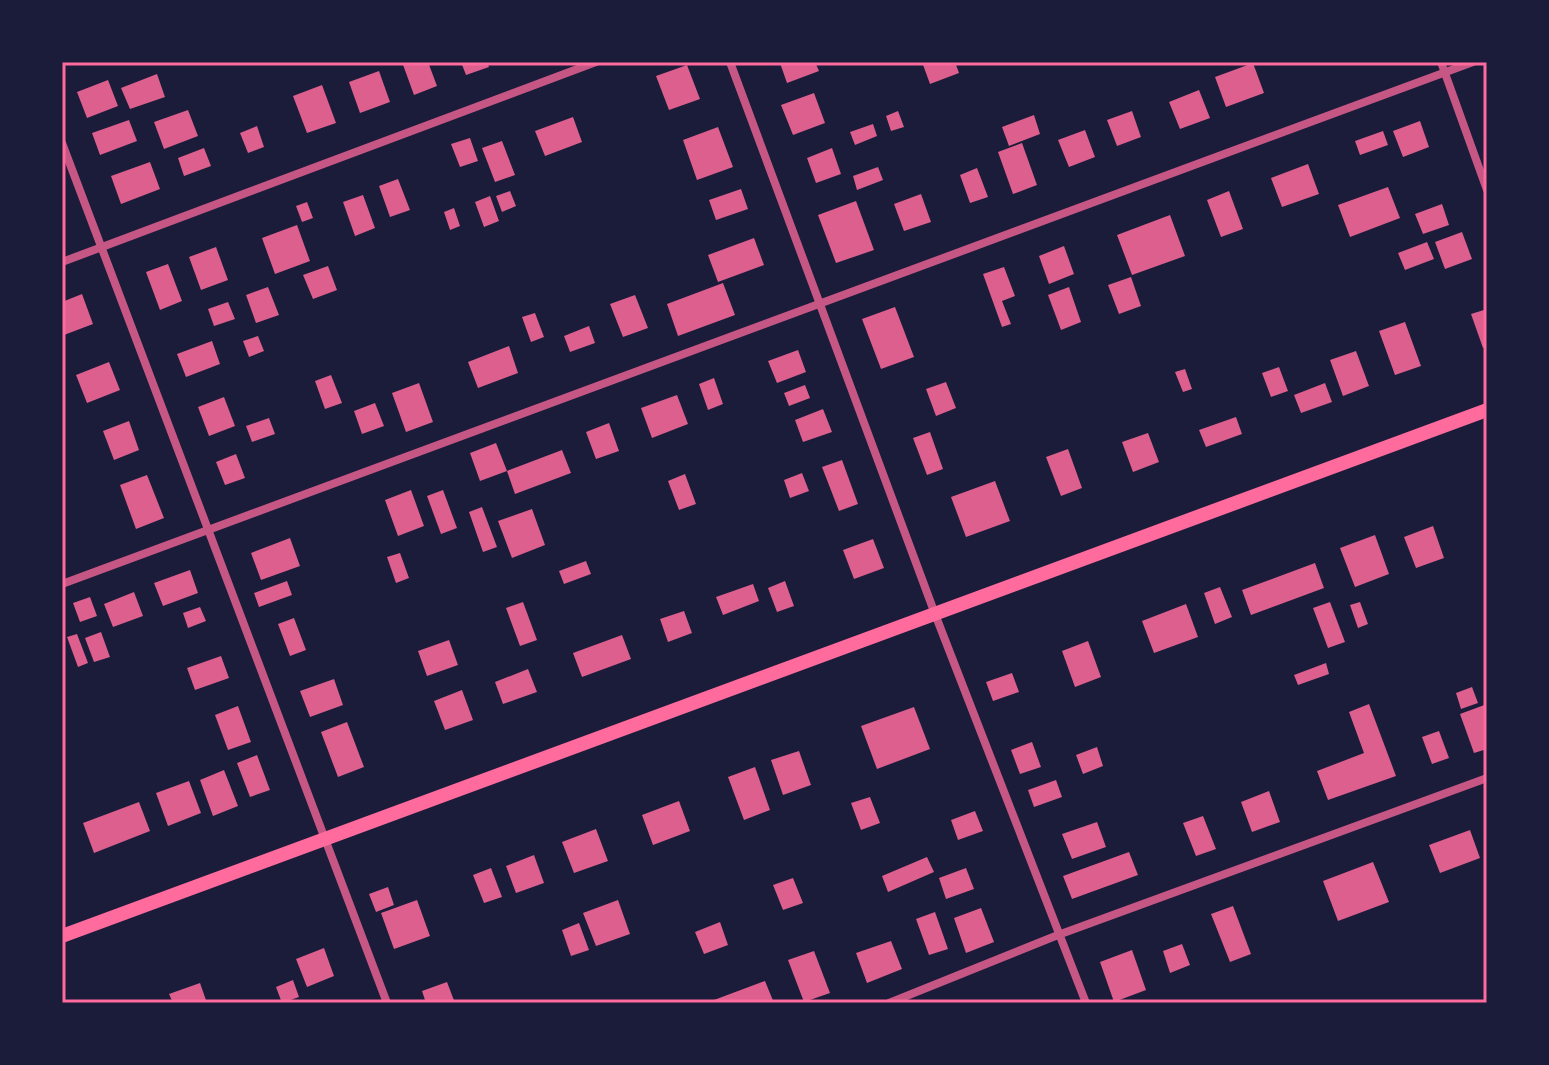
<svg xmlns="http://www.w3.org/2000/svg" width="1549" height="1065" viewBox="0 0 1549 1065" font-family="Commissioner,sans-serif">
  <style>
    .building { fill: #dd5f8e }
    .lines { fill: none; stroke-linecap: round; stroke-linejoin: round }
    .minor { stroke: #c65784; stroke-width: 8 }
    .trunk { stroke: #ff6b9d; stroke-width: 14 }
    .neatline { fill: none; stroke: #ff6b9d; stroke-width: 3 }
  </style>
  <rect width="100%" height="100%" fill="#1b1b3a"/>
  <g class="building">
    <path d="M 402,62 L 428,62 L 437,86 L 414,95 Z"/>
    <path d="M 461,62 L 487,62 L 489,67 L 466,75 Z"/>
    <path d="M 815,62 L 819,71 L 787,83 L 780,63 Z"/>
    <path d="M 922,62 L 955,62 L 959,73 L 930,84 Z"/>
    <path d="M 1253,63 L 1264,93 L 1226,107 L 1215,77 Z"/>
    <path d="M 687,65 L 700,99 L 669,110 L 656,76 Z"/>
    <path d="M 379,71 L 390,102 L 360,113 L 349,82 Z"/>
    <path d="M 157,74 L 165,97 L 130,109 L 121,88 Z"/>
    <path d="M 108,80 L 118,106 L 87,118 L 77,92 Z"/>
    <path d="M 322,85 L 336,123 L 307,133 L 293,96 Z"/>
    <path d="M 1199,90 L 1210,118 L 1180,129 L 1169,102 Z"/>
    <path d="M 814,93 L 825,123 L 793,135 L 781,105 Z"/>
    <path d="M 188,110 L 198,136 L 164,149 L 154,122 Z"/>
    <path d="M 898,111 L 904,127 L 891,131 L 886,116 Z"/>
    <path d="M 1132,111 L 1141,137 L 1117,146 L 1107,120 Z"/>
    <path d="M 1034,115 L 1040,134 L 1009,146 L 1002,127 Z"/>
    <path d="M 573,117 L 582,142 L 545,156 L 535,131 Z"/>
    <path d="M 129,120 L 137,141 L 100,155 L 92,133 Z"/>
    <path d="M 1420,121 L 1429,147 L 1403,157 L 1393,131 Z"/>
    <path d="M 873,124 L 877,136 L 855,145 L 850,132 Z"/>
    <path d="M 257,126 L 264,147 L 248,153 L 240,133 Z"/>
    <path d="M 718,127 L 733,167 L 697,180 L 683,140 Z"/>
    <path d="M 1085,130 L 1095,157 L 1069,167 L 1058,140 Z"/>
    <path d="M 1383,131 L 1388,145 L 1360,155 L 1355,141 Z"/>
    <path d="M 470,138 L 478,161 L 460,167 L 451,144 Z"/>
    <path d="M 502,141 L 515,175 L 495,182 L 482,148 Z"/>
    <path d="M 1022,143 L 1037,185 L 1013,194 L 998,152 Z"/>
    <path d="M 204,148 L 211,166 L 184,176 L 178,158 Z"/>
    <path d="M 832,148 L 841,174 L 816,183 L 807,158 Z"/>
    <path d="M 150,162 L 160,189 L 121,204 L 111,176 Z"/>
    <path d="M 1308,164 L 1319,194 L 1282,207 L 1271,178 Z"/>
    <path d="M 878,167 L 883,180 L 857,190 L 853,176 Z"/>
    <path d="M 977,168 L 988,197 L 970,203 L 960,175 Z"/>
    <path d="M 398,179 L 410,210 L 390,217 L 379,186 Z"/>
    <path d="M 1388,187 L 1400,218 L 1350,237 L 1338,205 Z"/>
    <path d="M 741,189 L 748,209 L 716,220 L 709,200 Z"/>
    <path d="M 510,191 L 516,206 L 502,212 L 496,196 Z"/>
    <path d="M 1229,191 L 1243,229 L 1221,237 L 1207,200 Z"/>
    <path d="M 921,194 L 931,222 L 904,231 L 894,204 Z"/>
    <path d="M 363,195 L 375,228 L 355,236 L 343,202 Z"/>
    <path d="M 490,196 L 499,221 L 484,227 L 475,202 Z"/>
    <path d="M 856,201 L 874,250 L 836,263 L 818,215 Z"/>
    <path d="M 307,202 L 313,218 L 302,222 L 296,206 Z"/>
    <path d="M 1442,204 L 1449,225 L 1423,234 L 1415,214 Z"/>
    <path d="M 454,208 L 460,226 L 450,230 L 444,212 Z"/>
    <path d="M 1170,215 L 1185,256 L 1132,275 L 1117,235 Z"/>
    <path d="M 297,225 L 310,261 L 275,274 L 262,238 Z"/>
    <path d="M 1462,232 L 1472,259 L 1445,269 L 1435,242 Z"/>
    <path d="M 754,238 L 764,265 L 718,282 L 708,255 Z"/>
    <path d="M 1427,242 L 1434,259 L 1405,270 L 1398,253 Z"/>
    <path d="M 1064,246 L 1074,274 L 1049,284 L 1039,256 Z"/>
    <path d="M 216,247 L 228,280 L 201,290 L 189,257 Z"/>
    <path d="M 168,264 L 182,301 L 160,310 L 146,272 Z"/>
    <path d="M 328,266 L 337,290 L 313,299 L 303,275 Z"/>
    <path d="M 1004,267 L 1015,296 L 1002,301 L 1011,324 L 1002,327 L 983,274 Z"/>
    <path d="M 1131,277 L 1141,306 L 1119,314 L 1108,285 Z"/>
    <path d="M 723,283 L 735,315 L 678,336 L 667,304 Z"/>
    <path d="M 268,287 L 279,315 L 256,323 L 246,295 Z"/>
    <path d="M 1069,287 L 1081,322 L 1061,330 L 1048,295 Z"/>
    <path d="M 82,294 L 93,324 L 64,335 L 62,302 Z"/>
    <path d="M 635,295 L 648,328 L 623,337 L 610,304 Z"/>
    <path d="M 228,302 L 235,319 L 214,326 L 208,309 Z"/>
    <path d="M 895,307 L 914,357 L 881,369 L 862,319 Z"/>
    <path d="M 1487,309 L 1487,346 L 1483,348 L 1471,314 Z"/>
    <path d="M 535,313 L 544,337 L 531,342 L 522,317 Z"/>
    <path d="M 1405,322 L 1421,366 L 1395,375 L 1379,331 Z"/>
    <path d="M 589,326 L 595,343 L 570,352 L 564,336 Z"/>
    <path d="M 258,336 L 264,351 L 249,357 L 243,341 Z"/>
    <path d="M 212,341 L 220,364 L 186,377 L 177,354 Z"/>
    <path d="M 509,346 L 518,373 L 478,388 L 468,362 Z"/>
    <path d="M 798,350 L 806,372 L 777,383 L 768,361 Z"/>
    <path d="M 1356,351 L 1369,386 L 1343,396 L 1330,360 Z"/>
    <path d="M 109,362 L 120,390 L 87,403 L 76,375 Z"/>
    <path d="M 1279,367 L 1288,391 L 1271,397 L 1262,373 Z"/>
    <path d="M 1185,369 L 1192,389 L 1183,392 L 1175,372 Z"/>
    <path d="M 331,375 L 342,403 L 325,409 L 315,381 Z"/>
    <path d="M 714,378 L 723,404 L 708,410 L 699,384 Z"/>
    <path d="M 946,382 L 956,408 L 936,416 L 926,389 Z"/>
    <path d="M 419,383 L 433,422 L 406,432 L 392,393 Z"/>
    <path d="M 1325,383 L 1332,402 L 1301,413 L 1294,395 Z"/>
    <path d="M 805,385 L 810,398 L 789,406 L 784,393 Z"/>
    <path d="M 677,395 L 688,424 L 652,438 L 641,408 Z"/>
    <path d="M 224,397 L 235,426 L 209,436 L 198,407 Z"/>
    <path d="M 375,403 L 384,426 L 362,434 L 354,411 Z"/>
    <path d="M 823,409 L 832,432 L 803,442 L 795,420 Z"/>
    <path d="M 1236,417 L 1242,434 L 1206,447 L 1199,430 Z"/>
    <path d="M 269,418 L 275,434 L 252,442 L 246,426 Z"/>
    <path d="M 129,421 L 139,450 L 114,460 L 103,431 Z"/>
    <path d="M 609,423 L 619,451 L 596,459 L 586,432 Z"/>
    <path d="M 930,432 L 943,469 L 927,475 L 913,438 Z"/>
    <path d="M 1148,433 L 1159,462 L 1133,472 L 1122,442 Z"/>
    <path d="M 496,443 L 507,471 L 480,481 L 470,453 Z"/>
    <path d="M 1068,449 L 1082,488 L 1061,496 L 1046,457 Z"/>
    <path d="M 562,450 L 571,473 L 515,494 L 507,471 Z"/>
    <path d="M 236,454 L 245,478 L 225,485 L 216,462 Z"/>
    <path d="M 842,460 L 858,504 L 839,511 L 822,467 Z"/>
    <path d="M 802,473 L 809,491 L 790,498 L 784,480 Z"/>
    <path d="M 685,474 L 696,504 L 679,510 L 668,481 Z"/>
    <path d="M 147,475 L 164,518 L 136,529 L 120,485 Z"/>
    <path d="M 995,481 L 1010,521 L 966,537 L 951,497 Z"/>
    <path d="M 411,490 L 424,526 L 398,536 L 385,500 Z"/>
    <path d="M 443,490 L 457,528 L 441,534 L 427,496 Z"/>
    <path d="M 482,507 L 497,547 L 483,552 L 469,512 Z"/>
    <path d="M 532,509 L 545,545 L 512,558 L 498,521 Z"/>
    <path d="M 1433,526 L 1444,558 L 1416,568 L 1404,537 Z"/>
    <path d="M 1375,535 L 1389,574 L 1355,587 L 1340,548 Z"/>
    <path d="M 290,538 L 300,566 L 261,580 L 251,553 Z"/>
    <path d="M 873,539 L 884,568 L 854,579 L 843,550 Z"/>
    <path d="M 400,553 L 409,578 L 396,583 L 387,557 Z"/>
    <path d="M 586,561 L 591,574 L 564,584 L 559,571 Z"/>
    <path d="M 1315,563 L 1324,588 L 1251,615 L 1242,590 Z"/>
    <path d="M 190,570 L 198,593 L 163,606 L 154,583 Z"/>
    <path d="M 287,581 L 292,595 L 259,607 L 254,593 Z"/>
    <path d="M 785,581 L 794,606 L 777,612 L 768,588 Z"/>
    <path d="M 753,584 L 759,601 L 723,615 L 716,597 Z"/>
    <path d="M 1220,587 L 1232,617 L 1215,624 L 1204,593 Z"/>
    <path d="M 134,592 L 143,616 L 113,627 L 104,604 Z"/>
    <path d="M 90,597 L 97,616 L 80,622 L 73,603 Z"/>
    <path d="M 523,602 L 537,640 L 520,646 L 506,608 Z"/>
    <path d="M 1330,602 L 1345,642 L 1328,648 L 1313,608 Z"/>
    <path d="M 1360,602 L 1368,624 L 1358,628 L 1350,605 Z"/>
    <path d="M 1186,604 L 1198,637 L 1154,653 L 1142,621 Z"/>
    <path d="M 200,607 L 206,621 L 188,628 L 183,613 Z"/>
    <path d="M 684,611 L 692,633 L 668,642 L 660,619 Z"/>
    <path d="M 294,618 L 306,650 L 290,656 L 278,624 Z"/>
    <path d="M 101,632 L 110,657 L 94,662 L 85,638 Z"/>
    <path d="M 77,634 L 88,663 L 78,667 L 67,637 Z"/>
    <path d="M 622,635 L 631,659 L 582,677 L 573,653 Z"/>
    <path d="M 449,640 L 458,665 L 427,676 L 418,651 Z"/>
    <path d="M 1088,641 L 1101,677 L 1075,687 L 1062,651 Z"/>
    <path d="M 221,656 L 229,678 L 195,690 L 187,668 Z"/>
    <path d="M 1326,663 L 1329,674 L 1298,685 L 1294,675 Z"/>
    <path d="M 528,669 L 537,692 L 503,704 L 495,682 Z"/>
    <path d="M 1012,673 L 1019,692 L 993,701 L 986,682 Z"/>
    <path d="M 334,679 L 343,705 L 310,717 L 300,691 Z"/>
    <path d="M 1472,687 L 1478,703 L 1461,709 L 1456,693 Z"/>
    <path d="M 462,690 L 473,720 L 445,730 L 434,701 Z"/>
    <path d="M 1369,704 L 1396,776 L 1328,800 L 1317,771 L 1364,753 L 1349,712 Z"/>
    <path d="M 1487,704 L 1487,749 L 1474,753 L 1460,714 Z"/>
    <path d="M 238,706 L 251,742 L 228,750 L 215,715 Z"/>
    <path d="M 914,707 L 930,749 L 877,769 L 861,726 Z"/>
    <path d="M 347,722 L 364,767 L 338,777 L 321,732 Z"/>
    <path d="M 1439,731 L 1449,758 L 1432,764 L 1422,737 Z"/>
    <path d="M 1032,742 L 1041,767 L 1020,774 L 1011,750 Z"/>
    <path d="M 1097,747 L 1103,766 L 1083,774 L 1076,755 Z"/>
    <path d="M 799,751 L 811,785 L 783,795 L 771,760 Z"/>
    <path d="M 257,755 L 270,790 L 250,797 L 237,763 Z"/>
    <path d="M 755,767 L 770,810 L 744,820 L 728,777 Z"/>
    <path d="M 224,770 L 238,806 L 213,816 L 200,780 Z"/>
    <path d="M 1056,780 L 1062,797 L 1034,807 L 1028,790 Z"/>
    <path d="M 189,781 L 201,813 L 168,826 L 156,793 Z"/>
    <path d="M 1269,791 L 1280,822 L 1252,832 L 1241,802 Z"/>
    <path d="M 870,797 L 880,823 L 861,830 L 851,803 Z"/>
    <path d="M 679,801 L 690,831 L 653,845 L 642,815 Z"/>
    <path d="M 139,802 L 150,831 L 94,853 L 83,823 Z"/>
    <path d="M 975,811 L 983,831 L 958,840 L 951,820 Z"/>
    <path d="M 1203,816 L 1216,849 L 1196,856 L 1183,823 Z"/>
    <path d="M 1097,822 L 1106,847 L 1072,859 L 1062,834 Z"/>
    <path d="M 596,829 L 608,861 L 574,873 L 562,842 Z"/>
    <path d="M 1470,830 L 1480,858 L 1440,873 L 1429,845 Z"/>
    <path d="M 1129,852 L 1138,875 L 1072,899 L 1063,876 Z"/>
    <path d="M 534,855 L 544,883 L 516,893 L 506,866 Z"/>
    <path d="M 927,857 L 934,872 L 888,892 L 882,876 Z"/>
    <path d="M 1373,862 L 1389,902 L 1338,921 L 1323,881 Z"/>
    <path d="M 491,868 L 502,897 L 484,903 L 473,875 Z"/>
    <path d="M 966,868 L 974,889 L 946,899 L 939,878 Z"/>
    <path d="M 793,878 L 803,903 L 783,910 L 773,885 Z"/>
    <path d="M 388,887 L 394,905 L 376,912 L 369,894 Z"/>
    <path d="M 417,900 L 430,936 L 394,949 L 381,913 Z"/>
    <path d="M 618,900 L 630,934 L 596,946 L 583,913 Z"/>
    <path d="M 1233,906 L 1251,954 L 1230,962 L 1211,914 Z"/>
    <path d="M 981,908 L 994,942 L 966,953 L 954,918 Z"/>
    <path d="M 935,912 L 948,949 L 929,955 L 916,919 Z"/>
    <path d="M 720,922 L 728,945 L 704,954 L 695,932 Z"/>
    <path d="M 579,923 L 589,950 L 571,956 L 562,930 Z"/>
    <path d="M 891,941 L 902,969 L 867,983 L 856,953 Z"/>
    <path d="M 1182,944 L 1190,965 L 1170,973 L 1163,951 Z"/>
    <path d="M 324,948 L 334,976 L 307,987 L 296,959 Z"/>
    <path d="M 1132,950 L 1146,990 L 1114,1002 L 1100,962 Z"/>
    <path d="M 814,951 L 830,993 L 804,1002 L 788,960 Z"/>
    <path d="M 293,980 L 299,997 L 282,1003 L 276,987 Z"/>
    <path d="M 765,981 L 774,1003 L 715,1003 L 714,1000 Z"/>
    <path d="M 447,982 L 455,1003 L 426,1003 L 422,991 Z"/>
    <path d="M 200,983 L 207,1003 L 173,1003 L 169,994 Z"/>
  </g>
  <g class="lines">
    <g class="minor">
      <path d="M 730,62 L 935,614 L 1086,1003"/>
      <path d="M 1441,62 L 1487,190"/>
      <path d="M 62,143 L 387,1003"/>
      <path d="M 62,262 L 596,62"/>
      <path d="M 62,584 L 1473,62"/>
      <path d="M 889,1003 L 1058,935 L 1487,778"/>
    </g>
    <path class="trunk" d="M 62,936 L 1487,410"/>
  </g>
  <rect width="1549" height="1065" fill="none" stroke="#1b1b3a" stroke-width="128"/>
  <rect x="64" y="64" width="1421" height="937" class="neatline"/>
</svg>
